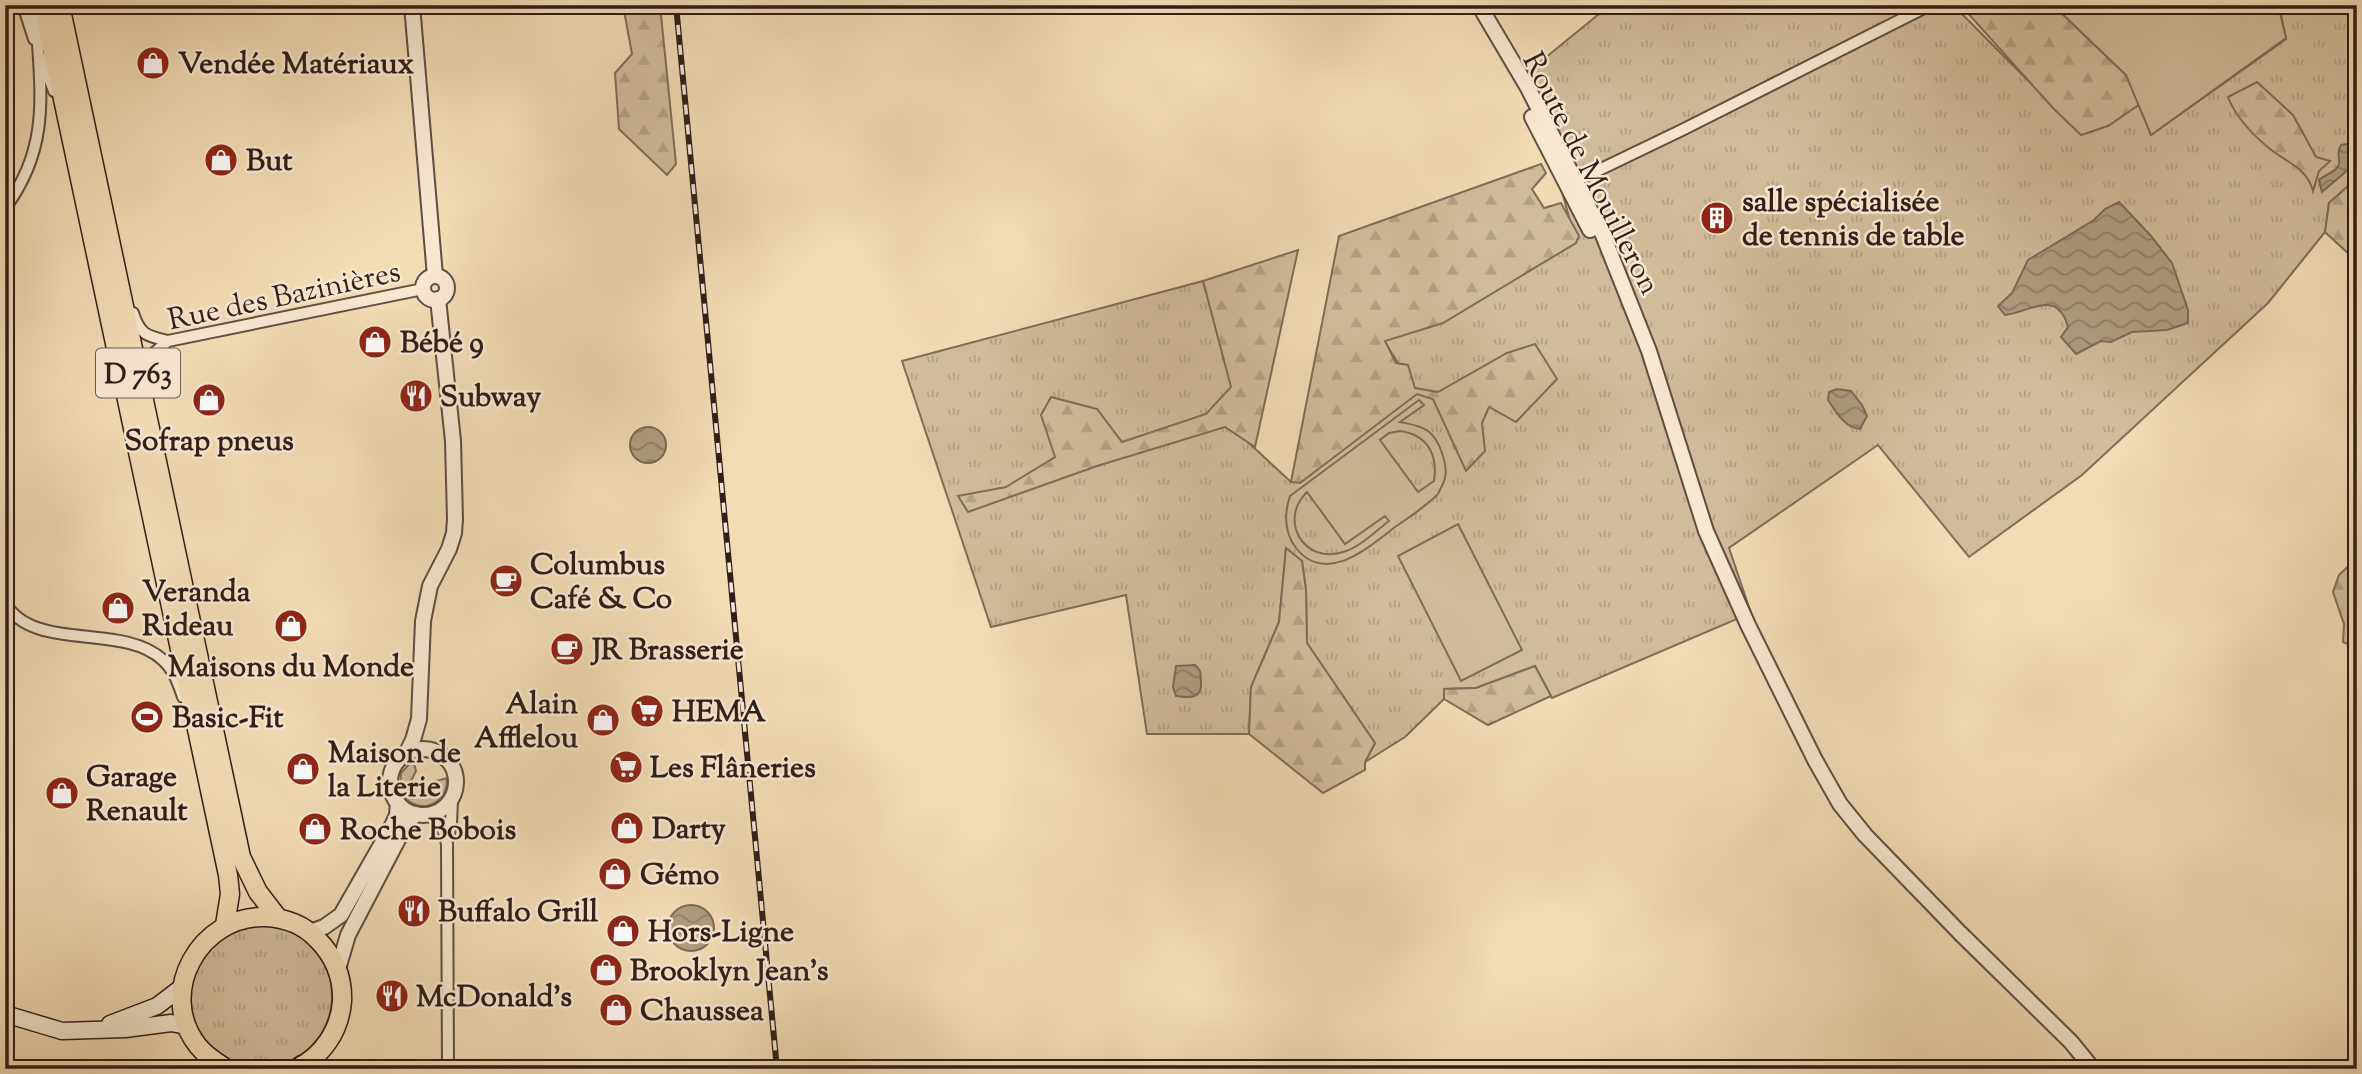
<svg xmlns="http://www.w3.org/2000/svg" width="2362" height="1074" viewBox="0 0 2362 1074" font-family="'Sorts Mill Goudy',serif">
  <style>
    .grass { fill: url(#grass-tufts); stroke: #816c59; stroke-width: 2 }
    .forest { fill: url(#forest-firs); stroke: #816c59; stroke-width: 2 }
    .green { fill: #d2bb9b; stroke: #816c59; stroke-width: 2; fill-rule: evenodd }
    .water { fill: url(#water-waves); stroke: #7d6956; stroke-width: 2 }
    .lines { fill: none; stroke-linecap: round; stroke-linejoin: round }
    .minor-casing { stroke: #614d3f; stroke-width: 14 }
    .tertiary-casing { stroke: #614d3f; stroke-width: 18 }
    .secondary-casing { stroke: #301e17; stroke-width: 19 }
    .primary-casing { stroke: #301e17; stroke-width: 21 }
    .trunk-casing { stroke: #301e17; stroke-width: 23 }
    .minor { stroke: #f7e8d0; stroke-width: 10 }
    .tertiary { stroke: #f7e8d0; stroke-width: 14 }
    .secondary { stroke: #f7e8d0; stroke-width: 16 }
    .primary { stroke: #f3dbb6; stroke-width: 18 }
    .trunk { stroke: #f3dbb6; stroke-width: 19 }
    .rail-casing { stroke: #301e17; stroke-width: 6 }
    .rail { stroke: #f7e8d0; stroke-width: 3.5; stroke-dasharray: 10; stroke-linecap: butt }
    .labels { text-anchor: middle; stroke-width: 5; stroke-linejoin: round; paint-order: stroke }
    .shield { fill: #f7e8d0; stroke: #6c5b4e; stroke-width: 2 }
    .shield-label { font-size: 28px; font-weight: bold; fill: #301e17 }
    .poi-label { font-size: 30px; font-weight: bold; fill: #301e17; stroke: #f7e8d0; text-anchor: start }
    .street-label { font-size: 30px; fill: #301e17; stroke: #f7e8d0 }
  </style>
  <defs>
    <pattern id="grass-tufts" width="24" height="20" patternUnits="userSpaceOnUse" patternTransform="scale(1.75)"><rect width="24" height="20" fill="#d2bb9b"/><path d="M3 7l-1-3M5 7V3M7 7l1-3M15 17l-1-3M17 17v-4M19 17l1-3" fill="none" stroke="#b5a085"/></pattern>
    <pattern id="forest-firs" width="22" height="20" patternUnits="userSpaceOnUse" patternTransform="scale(1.75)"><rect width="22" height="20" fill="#d2bb9b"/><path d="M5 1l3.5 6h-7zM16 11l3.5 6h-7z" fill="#b5a085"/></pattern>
    <pattern id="water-waves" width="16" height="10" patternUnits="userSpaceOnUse" patternTransform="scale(1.75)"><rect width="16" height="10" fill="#b19b80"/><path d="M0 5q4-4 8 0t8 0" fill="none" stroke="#907e68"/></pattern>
  </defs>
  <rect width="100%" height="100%" fill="#f3dbb6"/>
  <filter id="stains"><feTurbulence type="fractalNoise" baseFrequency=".00286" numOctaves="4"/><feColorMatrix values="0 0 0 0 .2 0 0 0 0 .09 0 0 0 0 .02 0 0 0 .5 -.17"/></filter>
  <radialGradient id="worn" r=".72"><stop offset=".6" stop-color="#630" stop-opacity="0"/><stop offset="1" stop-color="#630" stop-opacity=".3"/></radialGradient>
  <g class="grass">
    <path d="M 1610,5 L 1967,5 L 1959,11 L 2081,134 L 2139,105 L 2151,135 L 2286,39 L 2279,5 L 2357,5 L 2357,178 L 2329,203 L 2325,232 L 2268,303 L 2082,475 L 1969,557 L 1878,445 L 1729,548 L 1751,613 L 1552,698 L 1535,666 L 1476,688 L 1445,689 L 1444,699 L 1405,737 L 1365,762 L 1375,743 L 1307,643 L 1306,590 L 1302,561 L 1286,549 L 1279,622 L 1251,687 L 1249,734 L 1147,734 L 1126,595 L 991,627 L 902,361 L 1203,281 L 1250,444 L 1291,482 L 1414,388 L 1384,341 L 1576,243 L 1529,71 Z"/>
    <path d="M 413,760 L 416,771 L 410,783 L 411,788 L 416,794 L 429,794 L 435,788 L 436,781 L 447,778 C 448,808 413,817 400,790 L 401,773 Z"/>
    <circle cx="261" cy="996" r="71"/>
  </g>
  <g class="forest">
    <path d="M 623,5 L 660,5 L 676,164 L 667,175 L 619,129 L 615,73 L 632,54 Z"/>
    <path d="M 1970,5 L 2053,5 L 2126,75 L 2143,102 L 2108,126 L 2081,135 L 2053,108 L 1964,9 Z"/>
    <path d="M 2257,82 L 2293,115 L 2316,157 L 2330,161 L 2319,171 L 2313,191 C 2307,168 2288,163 2270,149 C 2253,135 2236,118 2228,97 Z"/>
    <path d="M 1541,164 L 1546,173 L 1532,189 L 1544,208 L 1561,203 L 1579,236 L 1576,243 L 1443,323 L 1385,341 L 1396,363 L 1408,365 L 1415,388 L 1438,392 L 1507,353 L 1535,344 L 1557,379 L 1516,422 L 1489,407 L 1482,423 L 1485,451 L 1466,471 L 1433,399 L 1417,394 L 1300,483 L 1291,482 L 1339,236 Z"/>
    <path d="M 2357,178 L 2357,257 L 2350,255 L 2325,232 L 2329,203 Z"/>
    <path d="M 1298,250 L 1255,447 L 1225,427 L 1097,466 L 968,512 L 958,496 L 1006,487 L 1055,457 L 1041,415 L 1051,397 L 1097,409 L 1122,442 L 1206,414 L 1231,387 L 1203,281 Z"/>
    <path d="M 1286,548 L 1302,561 L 1306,590 L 1307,643 L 1375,743 L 1365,762 L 1365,770 L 1323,793 L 1249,734 L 1251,687 L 1279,622 Z"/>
    <path d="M 2357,558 L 2357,648 L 2343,642 L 2344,624 L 2333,592 L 2339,575 Z"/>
    <path d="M 1535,666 L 1551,696 L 1488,725 L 1444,699 L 1444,689 L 1476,688 Z"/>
  </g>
  <g class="green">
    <path d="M 2053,5 L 2278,5 L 2286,38 L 2151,135 L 2126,75 Z"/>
    <path d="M 1419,400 L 1424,405 L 1400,422 C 1409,424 1420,425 1428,431 C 1439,439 1448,464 1445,478 C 1444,483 1440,489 1438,494 C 1425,507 1410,517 1395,527 C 1369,547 1326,586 1296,548 C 1284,532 1284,514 1290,496 ZM 1400,431 C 1428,435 1438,455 1434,481 L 1418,492 L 1380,440 L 1389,433 ZM 1307,492 L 1345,544 L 1385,516 L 1389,521 C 1376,531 1359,548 1343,552 C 1304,565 1278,520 1307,492 Z"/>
    <path d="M 1458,524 L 1522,650 L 1461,681 L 1398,556 Z"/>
  </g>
  <g class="water">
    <path d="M 2347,144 L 2357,152 L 2357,162 L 2322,192 L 2319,180 C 2324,175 2337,172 2339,164 C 2340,156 2336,154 2341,145 Z"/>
    <path d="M 2119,202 L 2151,236 L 2172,263 L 2188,310 L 2188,323 L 2167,330 L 2132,332 L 2111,342 L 2101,341 L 2076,354 L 2061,337 L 2068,327 C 2057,288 2030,312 2005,315 L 1998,306 L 2012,293 L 2028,260 L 2094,220 L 2105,209 Z"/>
    <path d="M 1837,389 L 1851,391 L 1862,405 L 1867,416 L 1860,429 C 1845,428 1836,412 1828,400 L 1829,392 Z"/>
    <circle cx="648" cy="445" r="18"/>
    <path d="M 1195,665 C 1202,671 1200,673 1201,681 C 1203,699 1189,698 1176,696 L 1173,687 L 1176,666 Z"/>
    <circle cx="691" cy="928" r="23"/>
  </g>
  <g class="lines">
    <defs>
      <g id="minor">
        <path d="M 23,5 L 34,39"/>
        <path d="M 41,58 L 54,91"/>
        <path d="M 1572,183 L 1682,130 L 1930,5"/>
        <path d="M 5,208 C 55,141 38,82 36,5"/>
        <path d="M 133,313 C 140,335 147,336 168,341"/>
        <path d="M 143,377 L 146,360 L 168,341 L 423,289"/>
        <path d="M 5,603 C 34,653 122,622 163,660 C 174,670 178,683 183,697"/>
        <path d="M 429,815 C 441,824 445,830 447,845 L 448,1069"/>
        <path d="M 448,839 L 451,824 L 452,799"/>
      </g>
      <g id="tertiary">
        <path d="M 412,5 L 435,276"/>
        <path d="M 1479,5 L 1528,88 L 1603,235 L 1649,351 L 1706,531 L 1748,625 L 1815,760 L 1840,804 L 1865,835 L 1960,933 L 2071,1042 L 2093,1069"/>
        <path d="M 1532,117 L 1590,230"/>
        <circle cx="435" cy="288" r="12"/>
        <circle cx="423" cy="782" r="33"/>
        <path d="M 405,756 L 413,740 L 419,719 L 423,621 L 430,586 L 449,549 L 454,533 L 455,519 L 453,441 L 438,299"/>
        <path d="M 310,932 L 324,927 L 341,915 L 393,824 L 397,815 L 398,803"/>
        <path d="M 338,969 L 348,935 L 406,824 L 416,814"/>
      </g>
      <g id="secondary">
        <path d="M 5,1014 L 62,1031 L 125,1029 L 171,1023 L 187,1026"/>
        <path d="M 110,1024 L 157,1006 L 182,987"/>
      </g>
      <g id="primary">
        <path d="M 43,5 L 228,875 L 230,894 L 225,925"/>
        <path d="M 60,5 L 241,857 L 258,892 L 278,918"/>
        <path d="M 227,1069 C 216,1062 206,1056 198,1046 C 156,993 200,915 265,917 C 285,918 303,924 317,939 C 334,956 343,977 342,1001 C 340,1030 323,1056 296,1069"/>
      </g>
      <path id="trunk" d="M 302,1069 L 302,1066"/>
    </defs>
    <use href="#minor" class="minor-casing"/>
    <use href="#tertiary" class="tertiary-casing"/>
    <use href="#secondary" class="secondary-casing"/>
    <use href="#primary" class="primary-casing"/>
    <use href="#trunk" class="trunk-casing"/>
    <use href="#minor" class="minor"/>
    <use href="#tertiary" class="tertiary"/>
    <use href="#secondary" class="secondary"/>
    <use href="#primary" class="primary"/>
    <use href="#trunk" class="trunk"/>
    <defs>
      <path id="rail" d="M 676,5 L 777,1069"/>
    </defs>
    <use href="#rail" class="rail-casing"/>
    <use href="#rail" class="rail"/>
  </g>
  <defs>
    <symbol id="shop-disc" viewBox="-11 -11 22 22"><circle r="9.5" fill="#8f2418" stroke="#f7e8d0"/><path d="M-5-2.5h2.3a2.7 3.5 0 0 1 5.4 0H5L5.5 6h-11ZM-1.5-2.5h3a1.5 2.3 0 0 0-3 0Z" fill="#fff"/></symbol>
    <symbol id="building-disc" viewBox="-11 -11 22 22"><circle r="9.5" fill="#8f2418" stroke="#f7e8d0"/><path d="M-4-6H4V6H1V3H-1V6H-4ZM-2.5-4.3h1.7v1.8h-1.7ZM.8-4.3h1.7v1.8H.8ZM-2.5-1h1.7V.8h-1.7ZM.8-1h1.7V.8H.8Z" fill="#fff"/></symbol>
    <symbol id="restaurant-disc" viewBox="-11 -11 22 22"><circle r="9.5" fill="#8f2418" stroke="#f7e8d0"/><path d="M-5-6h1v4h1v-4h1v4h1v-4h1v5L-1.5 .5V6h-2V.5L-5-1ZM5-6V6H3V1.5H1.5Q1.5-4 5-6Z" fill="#fff"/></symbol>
    <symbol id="cafe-disc" viewBox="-11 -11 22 22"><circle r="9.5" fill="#8f2418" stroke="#f7e8d0"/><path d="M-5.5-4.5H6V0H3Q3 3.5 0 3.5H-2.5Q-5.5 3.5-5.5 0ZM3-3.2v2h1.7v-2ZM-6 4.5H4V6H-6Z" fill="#fff"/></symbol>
    <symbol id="supermarket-disc" viewBox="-11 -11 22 22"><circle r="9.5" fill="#8f2418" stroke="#f7e8d0"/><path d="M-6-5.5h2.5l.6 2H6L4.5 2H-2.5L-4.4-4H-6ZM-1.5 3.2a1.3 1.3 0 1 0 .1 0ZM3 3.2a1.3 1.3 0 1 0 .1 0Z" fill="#fff"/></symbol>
    <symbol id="stadium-disc" viewBox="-11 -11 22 22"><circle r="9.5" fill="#8f2418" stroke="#f7e8d0"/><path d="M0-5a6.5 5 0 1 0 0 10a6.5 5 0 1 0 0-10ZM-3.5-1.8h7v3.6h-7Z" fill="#fff"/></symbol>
  </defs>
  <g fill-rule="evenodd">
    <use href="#shop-disc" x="134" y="44" width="38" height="38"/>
    <use href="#shop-disc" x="202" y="141" width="38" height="38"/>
    <use href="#building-disc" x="1698" y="199" width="38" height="38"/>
    <use href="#shop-disc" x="356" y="323" width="38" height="38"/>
    <use href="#restaurant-disc" x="397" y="377" width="38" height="38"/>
    <use href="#shop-disc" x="190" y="381" width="38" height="38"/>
    <use href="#cafe-disc" x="487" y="562" width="38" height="38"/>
    <use href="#shop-disc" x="99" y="589" width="38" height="38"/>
    <use href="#shop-disc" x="272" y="607" width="38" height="38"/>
    <use href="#cafe-disc" x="548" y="630" width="38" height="38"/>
    <use href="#supermarket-disc" x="628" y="692" width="38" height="38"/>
    <use href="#stadium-disc" x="128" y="698" width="38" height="38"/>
    <use href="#shop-disc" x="584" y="701" width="38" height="38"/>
    <use href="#supermarket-disc" x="607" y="748" width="38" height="38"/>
    <use href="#shop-disc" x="284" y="750" width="38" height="38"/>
    <use href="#shop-disc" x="43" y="774" width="38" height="38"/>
    <use href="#shop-disc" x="608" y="809" width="38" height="38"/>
    <use href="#shop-disc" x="296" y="810" width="38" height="38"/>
    <use href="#shop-disc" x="596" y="855" width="38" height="38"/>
    <use href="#restaurant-disc" x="395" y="892" width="38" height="38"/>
    <use href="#shop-disc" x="604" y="912" width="38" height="38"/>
    <use href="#shop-disc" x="587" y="951" width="38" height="38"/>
    <use href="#restaurant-disc" x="373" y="977" width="38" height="38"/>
    <use href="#shop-disc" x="597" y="991" width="38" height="38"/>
  </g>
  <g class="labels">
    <rect class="shield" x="96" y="348.5" width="84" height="49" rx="5"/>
    <g class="shield-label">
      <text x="138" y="383">D 763</text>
    </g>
    <g class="poi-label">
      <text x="178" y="73">Vendée Matériaux</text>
      <text x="246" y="170">But</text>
      <text x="1742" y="211">salle spécialisée<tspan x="1742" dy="34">de tennis de table</tspan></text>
      <text x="400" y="352">Bébé 9</text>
      <text x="440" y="406">Subway</text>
      <text x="209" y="450" text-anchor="middle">Sofrap pneus</text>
      <text x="530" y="574">Columbus<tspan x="530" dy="34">Café &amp; Co</tspan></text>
      <text x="142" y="601">Veranda<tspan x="142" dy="34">Rideau</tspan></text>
      <text x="592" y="659">JR Brasserie</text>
      <text x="291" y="676" text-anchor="middle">Maisons du Monde</text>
      <text x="578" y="713" text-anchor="end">Alain<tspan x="578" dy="34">Afflelou</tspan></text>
      <text x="672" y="721">HEMA</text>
      <text x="172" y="727">Basic-Fit</text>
      <text x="328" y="762">Maison de<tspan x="328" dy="34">la Literie</tspan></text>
      <text x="650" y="777">Les Flâneries</text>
      <text x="86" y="786">Garage<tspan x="86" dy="34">Renault</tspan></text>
      <text x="652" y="838">Darty</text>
      <text x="340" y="839">Roche Bobois</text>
      <text x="640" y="884">Gémo</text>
      <text x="438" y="921">Buffalo Grill</text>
      <text x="648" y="941">Hors-Ligne</text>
      <text x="630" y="980">Brooklyn Jean's</text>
      <text x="416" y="1006">McDonald's</text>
      <text x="640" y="1020">Chaussea</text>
    </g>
    <g class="street-label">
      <text transform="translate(1592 173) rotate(63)" y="10">Route de Mouilleron</text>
      <text transform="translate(284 295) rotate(-12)" y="10">Rue des Bazinières</text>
    </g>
  </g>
  <rect width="2362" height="1074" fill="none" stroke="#f3dbb6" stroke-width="28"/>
  <rect x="7" y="7" width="2348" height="1060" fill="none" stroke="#301e17" stroke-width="3.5"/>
  <rect x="14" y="14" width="2334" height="1046" fill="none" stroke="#301e17" stroke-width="2"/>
  <rect width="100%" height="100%" filter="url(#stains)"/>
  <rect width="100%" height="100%" fill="url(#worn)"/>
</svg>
